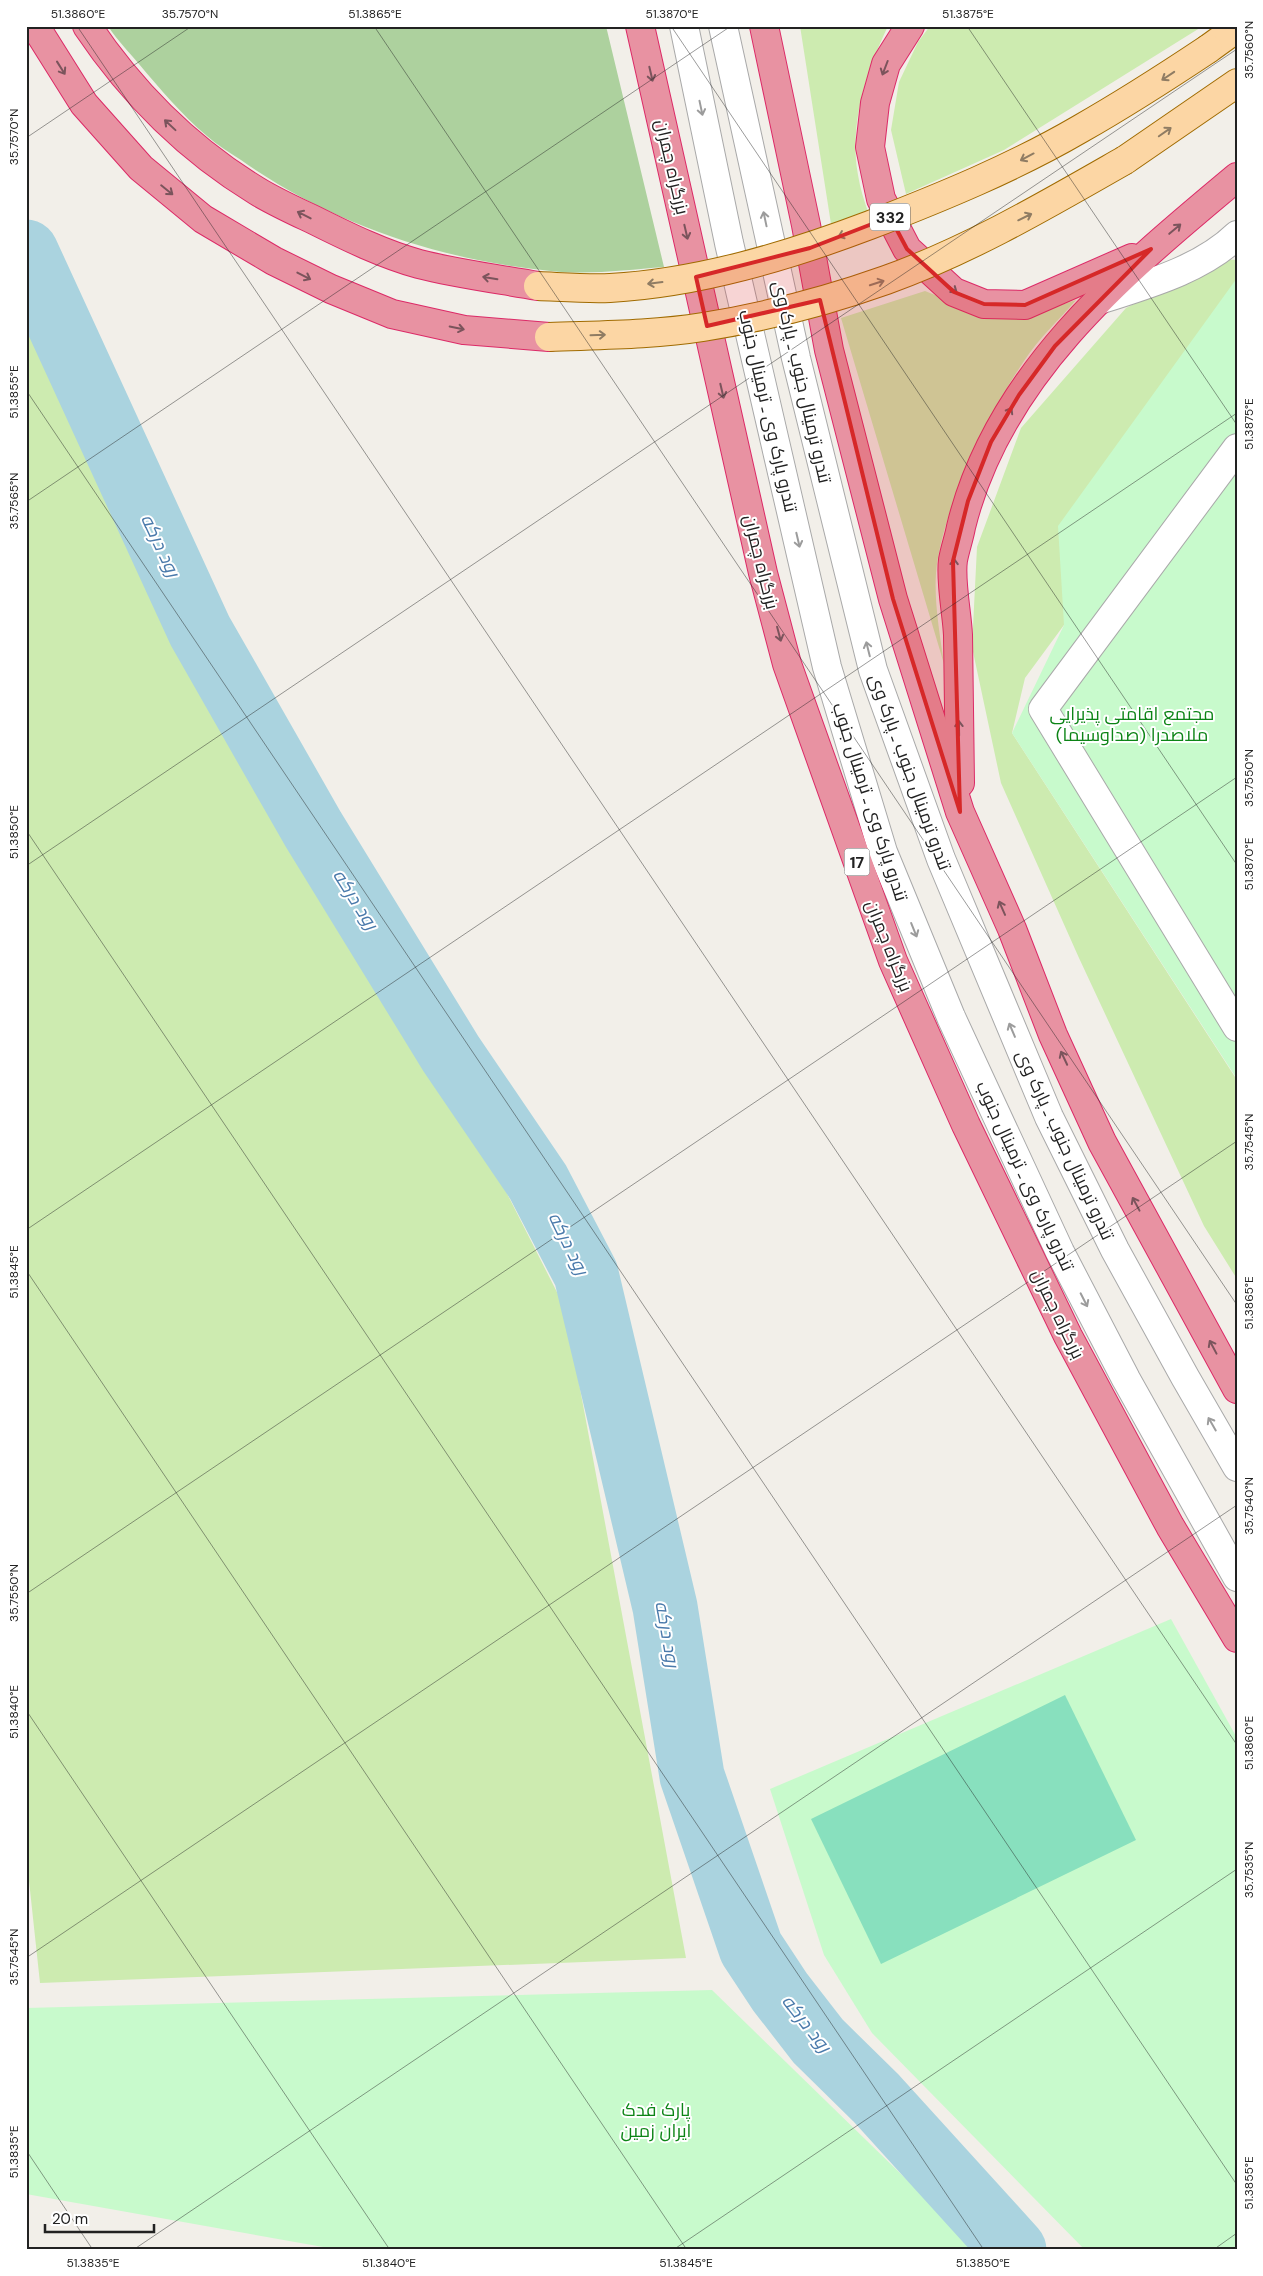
<svg xmlns="http://www.w3.org/2000/svg" width="1263" height="2276" viewBox="0 0 1263 2276" font-family="'DM Sans',Cairo,sans-serif">
  <style>
    .grass { fill: #cdebb0 }
    .forest { fill: #add19e }
    .park { fill: #c8facc }
    .pitch { fill: #88e0be }
    .lines { fill: none; stroke-linecap: round; stroke-linejoin: round }
    .river { stroke: #aad3df; stroke-width: 65 }
    .minor-casing { stroke: #a9a9a9; stroke-width: 30 }
    .major-casing { stroke: #a06b00; stroke-width: 30 }
    .highway-casing { stroke: #dc2a67; stroke-width: 30 }
    .minor { stroke: #fff; stroke-width: 28 }
    .major { stroke: #fcd6a4; stroke-width: 28 }
    .highway { stroke: #e892a2; stroke-width: 28 }
    .major-bridge-casing { stroke: #a06b00; stroke-width: 30; stroke-linecap: butt }
    .major-bridge { stroke: #fcd6a4; stroke-width: 28 }
    .oneway { stroke: #7b545c }
    .oneway2 { stroke: #8f7c63 }
    .oneway3 { stroke: #9c9c9c }
    .marked { fill: #d62828; fill-opacity: 0.2; stroke: #d62828; stroke-width: 4; stroke-linejoin: round }
    .ticks { fill: none; stroke: #222; stroke-width: 1; stroke-opacity: 0.45 }
    .labels { text-anchor: middle; stroke-width: 4; stroke-linejoin: round; paint-order: stroke }
    .shield { fill: #fff; stroke: #646464; stroke-width: 1 }
    .shield-label { font-size: 16px; font-weight: bold; fill: #222 }
    .street-label { font-size: 18px; fill: #222; stroke: #fff }
    .park-label { font-size: 18px; fill: #0c8416; stroke: #fff }
    .water-label { font-size: 19px; font-style: italic; fill: #4a7aab; stroke: #fff }
    .neatline { fill: none; stroke: #222; stroke-width: 2 }
    .ticks-label { font-size: 12px; text-anchor: middle; fill: #222 }
  </style>
  <rect width="100%" height="100%" fill="#f2efe9"/>
  <g class="grass">
    <path d="M 800,26 L 888,26 C 866,72 849,123 858,175 C 860,188 864,200 868,212 L 831,224 Z"/>
    <path d="M 930,26 L 1203,26 L 1004,150 L 906,194 L 891,130 L 899,82 L 918,42 Z"/>
    <path d="M 26,216 L 256,698 L 565,1308 L 686,1958 L 40,1983 L 26,1853 Z"/>
    <path d="M 1224,259 L 1237,260 L 1237,409 L 1064,625 L 1025,678 L 1012,733 L 1237,1080 L 1237,1279 L 1204,1226 L 1079,958 L 1001,783 L 972,647 L 977,547 L 1021,428 L 1126,308 Z"/>
    <path d="M 925,291 L 965,307 L 1031,315 L 1076,300 C 1059,320 1038,339 1024,361 C 989,412 941,512 936,573 C 934,603 940,635 944,664 L 841,318 Z"/>
  </g>
  <path class="forest" d="M 108,26 L 606,26 L 664,267 C 627,270 588,275 551,271 C 440,260 332,224 241,160 C 229,152 217,145 207,136 C 182,115 160,89 139,64 C 129,52 117,40 108,26 Z"/>
  <g class="park">
    <path d="M 1237,278 L 1237,1079 L 1012,733 L 1064,625 L 1058,526 Z"/>
    <path d="M 1171,1619 L 1237,1738 L 1237,2250 L 1085,2250 L 872,2033 L 824,1955 L 770,1789 Z"/>
    <path d="M 712,1990 L 979,2250 L 340,2250 L 26,2194 L 26,2008 Z"/>
  </g>
  <path class="pitch" d="M 1065,1695 L 1136,1840 L 881,1964 L 811,1819 Z"/>
  <g class="lines">
    <path class="river" d="M 26,252 L 200,631 L 313,829 L 451,1054 L 538,1182 L 586,1274 L 665,1607 L 692,1776 L 751,1948 L 780,1992 L 818,2041 L 876,2098 L 1014,2250"/>
    <defs>
      <g id="minor">
        <path d="M 684,26 L 729,243 L 827,667 L 883,852 L 951,1017 L 1060,1252 L 1126,1379 L 1237,1577"/>
        <path d="M 723,26 L 796,358 L 873,670 L 941,859 L 1049,1117 L 1115,1250 L 1185,1377 L 1237,1467"/>
        <path d="M 1099,300 C 1145,285 1201,270 1237,235"/>
        <path d="M 1237,448 L 1043,709 L 1237,1027"/>
      </g>
      <g id="major">
        <path d="M 1208,49 L 1237,28"/>
        <path d="M 1125,160 L 1237,83"/>
      </g>
      <g id="highway">
        <path d="M 35,26 L 84,104 L 141,168 L 203,219 L 274,261 L 331,289 L 392,314 L 464,330 L 549,337"/>
        <path d="M 87,26 C 132,93 188,149 257,191 C 275,202 295,211 314,220 C 348,237 383,254 419,264 C 458,274 499,279 538,286"/>
        <path d="M 640,26 L 763,573 L 787,664 L 893,961 L 966,1125 L 1068,1336 L 1170,1526 L 1237,1638"/>
        <path d="M 764,26 L 806,225 L 829,350 L 893,599 L 960,812 L 1012,929 L 1053,1035 L 1102,1142 L 1237,1389"/>
        <path d="M 910,26 L 886,64 L 875,103 L 870,147 L 881,199 L 907,249 L 954,292 L 984,304 L 1025,305 L 1132,258"/>
        <path d="M 960,783 C 959,734 959,684 958,635 C 957,613 950,581 953,560 C 955,549 959,538 961,527 C 998,375 1122,273 1237,177"/>
      </g>
    </defs>
    <use href="#minor" class="minor-casing"/>
    <use href="#major" class="major-casing"/>
    <use href="#highway" class="highway-casing"/>
    <use href="#minor" class="minor"/>
    <use href="#major" class="major"/>
    <use href="#highway" class="highway"/>
    <defs>
      <g id="major-bridge">
        <path d="M 538,286 C 562,287 587,289 610,288 C 699,283 788,256 870,225 C 942,197 1013,168 1080,129 C 1124,104 1166,77 1208,49"/>
        <path d="M 549,337 C 600,335 653,335 703,327 C 765,317 827,301 886,280 C 970,250 1048,204 1125,160"/>
      </g>
    </defs>
    <use href="#major-bridge" class="major-bridge-casing"/>
    <use href="#major-bridge" class="major-bridge"/>
  </g>
  <defs><path id="oneway-shaft" d="M-6 0H5M1.5-3L5.5 0L1.5 3" fill="none" stroke-width="1.6" stroke-linecap="round" stroke-linejoin="round" transform="scale(1.25)"/></defs>
  <g class="oneway">
    <use href="#oneway-shaft" transform="translate(61 68) rotate(58)"/>
    <use href="#oneway-shaft" transform="translate(885 68) rotate(111)"/>
    <use href="#oneway-shaft" transform="translate(651 74) rotate(77)"/>
    <use href="#oneway-shaft" transform="translate(170 125) rotate(-137)"/>
    <use href="#oneway-shaft" transform="translate(167 190) rotate(39)"/>
    <use href="#oneway-shaft" transform="translate(304 215) rotate(-153)"/>
    <use href="#oneway-shaft" transform="translate(1175 229) rotate(-40)"/>
    <use href="#oneway-shaft" transform="translate(686 232) rotate(77)"/>
    <use href="#oneway-shaft" transform="translate(304 276) rotate(27)"/>
    <use href="#oneway-shaft" transform="translate(490 278) rotate(-171)"/>
    <use href="#oneway-shaft" transform="translate(951 288) rotate(37)"/>
    <use href="#oneway-shaft" transform="translate(457 328) rotate(12)"/>
    <use href="#oneway-shaft" transform="translate(722 391) rotate(77)"/>
    <use href="#oneway-shaft" transform="translate(1008 414) rotate(-60)"/>
    <use href="#oneway-shaft" transform="translate(954 566) rotate(-89)"/>
    <use href="#oneway-shaft" transform="translate(779 634) rotate(75)"/>
    <use href="#oneway-shaft" transform="translate(959 728) rotate(-91)"/>
    <use href="#oneway-shaft" transform="translate(1002 908) rotate(-114)"/>
    <use href="#oneway-shaft" transform="translate(1064 1058) rotate(-115)"/>
    <use href="#oneway-shaft" transform="translate(1136 1204) rotate(-118)"/>
    <use href="#oneway-shaft" transform="translate(1213 1347) rotate(-118)"/>
  </g>
  <g class="oneway2">
    <use href="#oneway-shaft" transform="translate(1168 76) rotate(146)"/>
    <use href="#oneway-shaft" transform="translate(1165 132) rotate(-35)"/>
    <use href="#oneway-shaft" transform="translate(1027 157) rotate(152)"/>
    <use href="#oneway-shaft" transform="translate(1025 217) rotate(-26)"/>
    <use href="#oneway-shaft" transform="translate(845 234) rotate(159)"/>
    <use href="#oneway-shaft" transform="translate(655 283) rotate(173)"/>
    <use href="#oneway-shaft" transform="translate(877 283) rotate(-18)"/>
    <use href="#oneway-shaft" transform="translate(598 335) rotate(-2)"/>
  </g>
  <g class="oneway3">
    <use href="#oneway-shaft" transform="translate(701 108) rotate(78)"/>
    <use href="#oneway-shaft" transform="translate(765 219) rotate(-102)"/>
    <use href="#oneway-shaft" transform="translate(798 540) rotate(77)"/>
    <use href="#oneway-shaft" transform="translate(868 649) rotate(-104)"/>
    <use href="#oneway-shaft" transform="translate(914 930) rotate(68)"/>
    <use href="#oneway-shaft" transform="translate(1012 1030) rotate(-113)"/>
    <use href="#oneway-shaft" transform="translate(1084 1300) rotate(63)"/>
    <use href="#oneway-shaft" transform="translate(1212 1424) rotate(-120)"/>
  </g>
  <path class="marked" d="M 890,217 L 907,249 L 954,292 L 984,304 L 1025,305 L 1151,249 L 1055,346 L 1019,395 L 991,442 L 968,501 L 953,561 L 960,812 L 893,599 L 820,300 L 707,326 L 696,277 L 810,248 Z"/>
  <path class="ticks" d="M 77,26 L 1237,1745M 374,26 L 1237,1305M 671,26 L 1237,865M 967,26 L 1237,425M 26,138 L 192,26M 26,390 L 1237,2185M 26,502 L 731,26M 26,830 L 984,2250M 26,866 L 1237,49M 26,1230 L 1237,413M 26,1270 L 687,2250M 26,1594 L 1237,777M 26,1710 L 390,2250M 26,1958 L 1237,1141M 26,2150 L 93,2250M 133,2250 L 1237,1505M 673,2250 L 1237,1869M 1213,2250 L 1237,2233"/>
  <g class="labels">
    <g class="shield">
      <rect x="870" y="203.5" width="40" height="27" rx="4"/>
      <rect x="844.5" y="848.5" width="25" height="27" rx="4"/>
    </g>
    <g class="shield-label">
      <text x="890" y="223">332</text>
      <text x="857" y="868">17</text>
    </g>
    <g class="street-label">
      <text transform="translate(672 167) rotate(77)" y="6">بزرگراه چمران</text>
      <text transform="translate(802 382) rotate(77)" y="6">تندرو ترمینال جنوب ـ پارک وی</text>
      <text transform="translate(768 411) rotate(77)" y="6">تندرو پارک وی ـ ترمینال جنوب</text>
      <text transform="translate(761 562) rotate(76)" y="6">بزرگراه چمران</text>
      <text transform="translate(910 772) rotate(70)" y="6">تندرو ترمینال جنوب ـ پارک وی</text>
      <text transform="translate(870 802) rotate(72)" y="6">تندرو پارک وی ـ ترمینال جنوب</text>
      <text transform="translate(889 946) rotate(68)" y="6">بزرگراه چمران</text>
      <text transform="translate(1065 1145) rotate(65)" y="6">تندرو ترمینال جنوب ـ پارک وی</text>
      <text transform="translate(1025 1176) rotate(65)" y="6">تندرو پارک وی ـ ترمینال جنوب</text>
      <text transform="translate(1058 1314) rotate(64)" y="6">بزرگراه چمران</text>
    </g>
    <g class="park-label">
      <text x="1132" y="720">مجتمع اقامتی پذیرایی<tspan x="1132" dy="21">ملاصدرا (صداوسیما)</tspan></text>
      <text x="656" y="2116">پارک فدک<tspan x="656" dy="21">ایران زمین</tspan></text>
    </g>
    <g class="water-label">
      <text transform="translate(161 545) rotate(65)" y="7">رود درکه</text>
      <text transform="translate(356 899) rotate(58)" y="7">رود درکه</text>
      <text transform="translate(569 1243) rotate(64)" y="7">رود درکه</text>
      <text transform="translate(668 1634) rotate(80)" y="7">رود درکه</text>
      <text transform="translate(807 2023) rotate(52)" y="7">رود درکه</text>
    </g>
  </g>
  <rect width="1263" height="2276" fill="none" stroke="#ffffff" stroke-width="55"/>
  <path d="M45 2224v8h109v-8" fill="none" stroke="#222222" stroke-width="2.5"/>
  <text x="52" y="2224" font-size="15" fill="#222222" stroke="#ffffff" stroke-width="4" paint-order="stroke">20 m</text>
  <rect x="28" y="28" width="1208" height="2220" class="neatline"/>
  <g class="ticks-label">
    <text x="78" y="18">51.3860°E</text>
    <text x="190" y="18">35.7570°N</text>
    <text x="375" y="18">51.3865°E</text>
    <text x="672" y="18">51.3870°E</text>
    <text x="968" y="18">51.3875°E</text>
    <text transform="translate(1249 50) rotate(-90)" y="4">35.7560°N</text>
    <text transform="translate(14 137) rotate(-90)" y="4">35.7570°N</text>
    <text transform="translate(14 392) rotate(-90)" y="4">51.3855°E</text>
    <text transform="translate(1249 424) rotate(-90)" y="4">51.3875°E</text>
    <text transform="translate(14 501) rotate(-90)" y="4">35.7565°N</text>
    <text transform="translate(1249 778) rotate(-90)" y="4">35.7550°N</text>
    <text transform="translate(14 832) rotate(-90)" y="4">51.3850°E</text>
    <text transform="translate(1249 864) rotate(-90)" y="4">51.3870°E</text>
    <text transform="translate(1249 1142) rotate(-90)" y="4">35.7545°N</text>
    <text transform="translate(14 1272) rotate(-90)" y="4">51.3845°E</text>
    <text transform="translate(1249 1303) rotate(-90)" y="4">51.3865°E</text>
    <text transform="translate(1249 1506) rotate(-90)" y="4">35.7540°N</text>
    <text transform="translate(14 1593) rotate(-90)" y="4">35.7550°N</text>
    <text transform="translate(14 1712) rotate(-90)" y="4">51.3840°E</text>
    <text transform="translate(1249 1743) rotate(-90)" y="4">51.3860°E</text>
    <text transform="translate(1249 1870) rotate(-90)" y="4">35.7535°N</text>
    <text transform="translate(14 1957) rotate(-90)" y="4">35.7545°N</text>
    <text transform="translate(14 2152) rotate(-90)" y="4">51.3835°E</text>
    <text transform="translate(1249 2183) rotate(-90)" y="4">51.3855°E</text>
    <text x="93" y="2267">51.3835°E</text>
    <text x="389" y="2267">51.3840°E</text>
    <text x="686" y="2267">51.3845°E</text>
    <text x="983" y="2267">51.3850°E</text>
  </g>
</svg>
